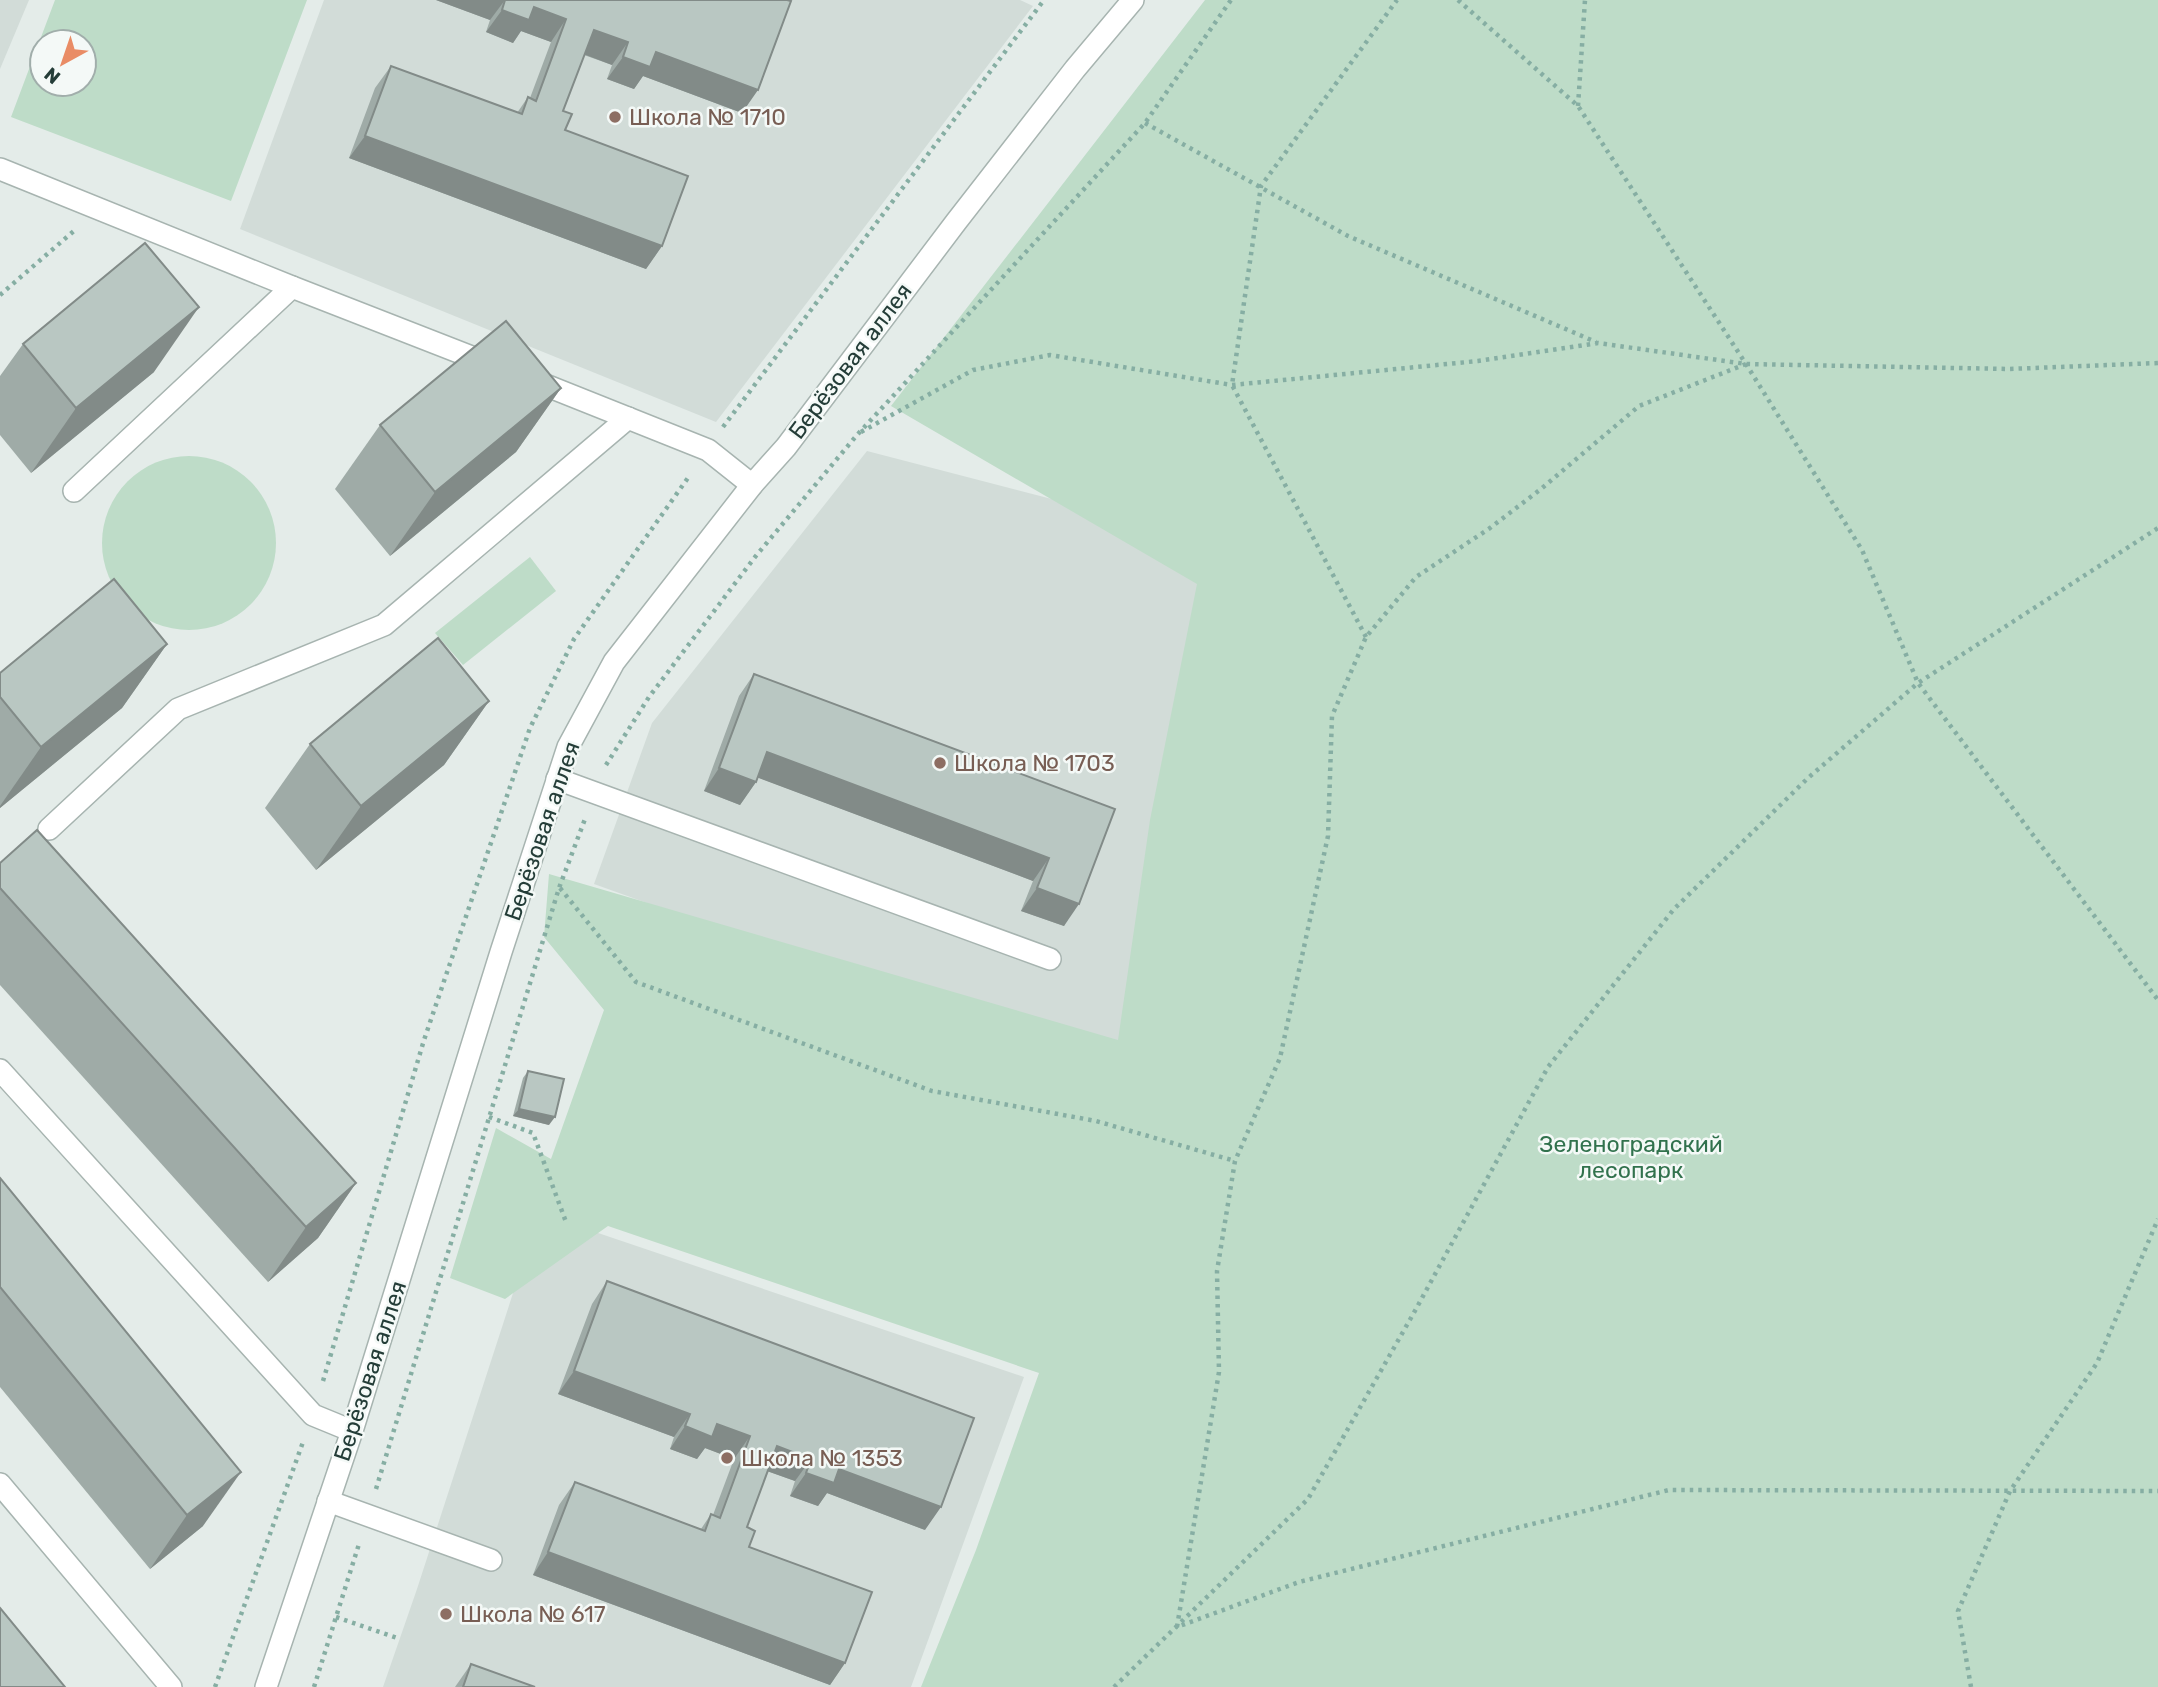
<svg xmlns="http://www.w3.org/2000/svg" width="2158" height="1687" viewBox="0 0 2158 1687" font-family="Rubik,sans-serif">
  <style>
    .built { fill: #d2dcd8 }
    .green { fill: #bedcc8; fill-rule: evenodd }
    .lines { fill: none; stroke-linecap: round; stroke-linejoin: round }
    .service-casing { stroke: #a7b4b0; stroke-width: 24 }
    .tertiary-casing { stroke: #a7b4b0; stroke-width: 24 }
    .path { stroke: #86aea3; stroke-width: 4.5; stroke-dasharray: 3.5 5; stroke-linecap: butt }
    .service { stroke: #fff; stroke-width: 21 }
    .tertiary { stroke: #fff; stroke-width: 21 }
    .wall { fill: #9faba7 }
    .shaded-wall { fill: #828b88 }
    .building { fill: #b9c7c2; stroke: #828b88; stroke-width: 2 }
    .education-dot { fill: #8d6e63; stroke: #f4f9f7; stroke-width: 2.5 }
    .labels { text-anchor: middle; stroke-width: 5; stroke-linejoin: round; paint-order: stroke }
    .education-label { font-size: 23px; fill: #785e54; stroke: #f4f9f7; text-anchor: start }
    .street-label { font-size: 23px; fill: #243d38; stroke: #f4f9f7 }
    .park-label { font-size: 23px; fill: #31724d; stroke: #f4f9f7 }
  </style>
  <rect width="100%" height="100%" fill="#e4ece9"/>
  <g class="built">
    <path d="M 0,0 L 29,0 L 0,69 Z"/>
    <path d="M 324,0 L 1020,0 L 1033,6 L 716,422 L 240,229 Z"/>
    <path d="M 867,451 L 1206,539 L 1132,1077 L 594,884 L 652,723 Z"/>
    <path d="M 539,1213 L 1024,1377 L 911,1687 L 383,1687 L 417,1589 Z"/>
  </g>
  <g class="green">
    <path d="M 55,0 L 307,0 L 231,201 L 11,117 ZM 42,42 L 84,42 L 84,84 L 42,84 Z"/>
    <path d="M 1205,0 L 2158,0 L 2158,1687 L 921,1687 L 976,1550 L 1039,1373 L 608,1226 L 505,1299 L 450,1278 L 496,1128 L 551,1159 L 604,1010 L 544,937 L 549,874 L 1118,1040 L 1150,820 L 1197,584 L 891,406 Z"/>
    <circle cx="189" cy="543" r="87"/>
    <path d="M 530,557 L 556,591 L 463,665 L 435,633 Z"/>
  </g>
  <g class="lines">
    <defs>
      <g id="service">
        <path d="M 0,169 L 292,287 L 492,365"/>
        <path d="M 535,381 L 708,450 L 752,485"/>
        <path d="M 74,491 L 292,287"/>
        <path d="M 557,779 L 1050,959"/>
        <path d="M 49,829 L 178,709 L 384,625 L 628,418"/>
        <path d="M 0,1070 L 313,1415 L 352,1431"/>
        <path d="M 0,1484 L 171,1687"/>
        <path d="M 328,1501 L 491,1560"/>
      </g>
      <path id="tertiary" d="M 266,1687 L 352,1431 L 501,952 L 568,747 L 614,662 L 752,485 L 786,447 L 956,222 L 1075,69 L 1133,0"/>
    </defs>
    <use href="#service" class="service-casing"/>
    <use href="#tertiary" class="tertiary-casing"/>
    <g class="path">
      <path d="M 1458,0 L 1578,106 L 1746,364 L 1862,550 L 1918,683 L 2158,1000"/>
      <path d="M 1578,106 L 1585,0"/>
      <path d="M 1145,123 L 1348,236 L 1596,342"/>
      <path d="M 0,295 L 75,230"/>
      <path d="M 1746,364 L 1639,406 L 1541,489 L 1490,528 L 1416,577 L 1366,637 L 1332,716 L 1328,836 L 1280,1058 L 1235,1161 L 1217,1271 L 1219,1372 L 1177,1627 L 1299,1582 L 1669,1490 L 2158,1491"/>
      <path d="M 723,427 L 1044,0"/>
      <path d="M 861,432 L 973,370 L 1050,355 L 1232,385 L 1478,361 L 1598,343 L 1746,364 L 2009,369 L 2158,363"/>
      <path d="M 1366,637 L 1232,385 L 1261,186 L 1397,0"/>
      <path d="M 606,765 L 649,697 L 755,557 L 857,435 L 1145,123 L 1231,0"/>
      <path d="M 560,888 L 636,982 L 932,1091 L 1096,1121 L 1235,1161"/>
      <path d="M 489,1117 L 533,1133 L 566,1222"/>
      <path d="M 323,1381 L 424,1040 L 530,728 L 574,639 L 690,475"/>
      <path d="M 376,1489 L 559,888 L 585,819"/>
      <path d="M 336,1617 L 400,1639"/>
      <path d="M 215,1687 L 303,1442"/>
      <path d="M 314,1687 L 359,1544"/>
      <path d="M 1114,1687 L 1308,1499 L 1416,1309 L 1548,1067 L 1674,909 L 1808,778 L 1918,683 L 2158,528"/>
      <path d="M 1971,1687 L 1958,1611 L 2010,1491 L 2097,1363 L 2158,1219"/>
    </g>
    <use href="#service" class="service"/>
    <use href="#tertiary" class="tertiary"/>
  </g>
  <g class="wall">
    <path d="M 436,0 L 787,0 L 742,113 L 643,76 L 634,89 L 607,79 L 612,65 L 584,55 L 563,111 L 565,130 L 662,246 L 646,269 L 349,158 L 375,88 L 391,66 L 517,113 L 528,97 L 530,98 L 551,42 L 521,31 L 513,43 L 486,32 L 490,20 Z"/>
    <path d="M 23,344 L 154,372 L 31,473 L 0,435 L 0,376 Z"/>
    <path d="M 561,388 L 516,452 L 390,556 L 335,489 L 380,425 Z"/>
    <path d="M 167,644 L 122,708 L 0,808 L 0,673 Z"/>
    <path d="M 754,674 L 1115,809 L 1064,926 L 1021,911 L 1033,881 L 757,777 L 756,782 L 740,805 L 704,791 L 739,696 Z"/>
    <path d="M 489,701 L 444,765 L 316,870 L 265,808 L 310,744 Z"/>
    <path d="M 0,863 L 356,1183 L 318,1238 L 268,1282 L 0,985 Z"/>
    <path d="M 528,1071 L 549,1125 L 513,1116 L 523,1078 Z"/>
    <path d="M 0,1178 L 203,1526 L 150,1569 L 0,1387 Z"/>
    <path d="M 607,1281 L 925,1530 L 827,1493 L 818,1506 L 790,1496 L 795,1481 L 767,1471 L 747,1527 L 749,1547 L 845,1663 L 830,1685 L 533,1575 L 559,1505 L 575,1482 L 701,1529 L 711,1514 L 713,1515 L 734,1459 L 705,1448 L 697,1459 L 670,1449 L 674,1437 L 558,1394 L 592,1304 Z"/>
    <path d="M 471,1664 L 535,1687 L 455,1687 Z"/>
  </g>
  <g class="shaded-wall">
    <path d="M 436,0 L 505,0 L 490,20 Z"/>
    <path d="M 534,7 L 566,19 L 551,42 L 521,31 L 513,43 L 486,32 L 502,10 Z"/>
    <path d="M 594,30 L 628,42 L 612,65 L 578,52 Z"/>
    <path d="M 656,52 L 758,90 L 742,113 L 643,76 L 634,89 L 607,79 L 623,57 Z"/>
    <path d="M 365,136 L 662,246 L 646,269 L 349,158 Z"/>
    <path d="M 199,307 L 154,372 L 31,473 L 76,408 Z"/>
    <path d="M 561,388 L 516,452 L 390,556 L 435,492 Z"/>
    <path d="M 167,644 L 122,708 L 0,808 L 0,806 L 41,747 Z"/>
    <path d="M 489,701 L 444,765 L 316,870 L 361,806 Z"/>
    <path d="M 767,752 L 1049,858 L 1033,881 L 751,775 Z"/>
    <path d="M 719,768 L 756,782 L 740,805 L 704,791 Z"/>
    <path d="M 1037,888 L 1079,904 L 1064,926 L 1021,911 Z"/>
    <path d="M 519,1109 L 555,1117 L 549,1125 L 513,1116 Z"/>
    <path d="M 356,1183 L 318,1238 L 268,1282 L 306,1227 Z"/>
    <path d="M 574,1371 L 690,1414 L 674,1437 L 558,1394 Z"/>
    <path d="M 717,1424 L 750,1436 L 734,1459 L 705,1448 L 697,1459 L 670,1449 L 685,1426 Z"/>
    <path d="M 777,1446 L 811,1459 L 795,1481 L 761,1469 Z"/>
    <path d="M 839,1469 L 941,1507 L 925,1530 L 827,1493 L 818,1506 L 790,1496 L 806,1473 Z"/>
    <path d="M 241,1472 L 203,1526 L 150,1569 L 187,1515 Z"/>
    <path d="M 548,1552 L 845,1663 L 830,1685 L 533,1575 Z"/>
  </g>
  <g class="building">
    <path d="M 505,0 L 787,0 L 791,1 L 758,90 L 656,52 L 650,67 L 623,57 L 628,42 L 594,30 L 563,111 L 572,114 L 565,130 L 688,176 L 662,246 L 365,136 L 391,66 L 522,114 L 528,97 L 536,101 L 566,19 L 534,7 L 529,20 L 502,10 Z"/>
    <path d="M 145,243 L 199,307 L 76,408 L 23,344 Z"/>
    <path d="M 506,321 L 561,388 L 435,492 L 380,425 Z"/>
    <path d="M 114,579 L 167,644 L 41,747 L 0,697 L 0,673 Z"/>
    <path d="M 438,638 L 489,701 L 361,806 L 310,744 Z"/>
    <path d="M 754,674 L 1115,809 L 1079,904 L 1037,888 L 1049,858 L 767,752 L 756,782 L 719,768 Z"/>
    <path d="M 37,830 L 356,1183 L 306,1227 L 0,888 L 0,863 Z"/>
    <path d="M 528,1071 L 564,1079 L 555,1117 L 519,1109 Z"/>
    <path d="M 0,1178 L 241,1472 L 187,1515 L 0,1287 Z"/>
    <path d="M 607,1281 L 974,1418 L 941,1507 L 839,1469 L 834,1483 L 806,1473 L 811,1459 L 777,1446 L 747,1527 L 755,1531 L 749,1547 L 872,1592 L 845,1663 L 548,1552 L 575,1482 L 705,1531 L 711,1514 L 720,1518 L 750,1436 L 717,1424 L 712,1437 L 685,1426 L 690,1414 L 574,1371 Z"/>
    <path d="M 0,1608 L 65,1687 L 0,1687 Z"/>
    <path d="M 471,1664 L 535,1687 L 463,1687 Z"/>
  </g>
  <g class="education-dot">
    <circle cx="615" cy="117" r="7"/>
    <circle cx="940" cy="763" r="7"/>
    <circle cx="727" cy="1458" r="7"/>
    <circle cx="446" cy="1614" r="7"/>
  </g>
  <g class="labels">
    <g class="education-label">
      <text x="629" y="125">Школа № 1710</text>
      <text x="954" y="771">Школа № 1703</text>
      <text x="741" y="1466">Школа № 1353</text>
      <text x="460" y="1622">Школа № 617</text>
    </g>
    <g class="street-label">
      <text transform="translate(850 361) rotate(-53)" y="8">Берёзовая аллея</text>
      <text transform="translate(542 831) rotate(-71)" y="8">Берёзовая аллея</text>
      <text transform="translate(370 1371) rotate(-72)" y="8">Берёзовая аллея</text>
    </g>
    <g class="park-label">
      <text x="1631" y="1152">Зеленоградский<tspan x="1631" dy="26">лесопарк</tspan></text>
    </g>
  </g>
  <g transform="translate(63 63) rotate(220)"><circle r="33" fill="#f4f9f7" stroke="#a1aeab" stroke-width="2"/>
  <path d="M0-5L12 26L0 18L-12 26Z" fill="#e98c65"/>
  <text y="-10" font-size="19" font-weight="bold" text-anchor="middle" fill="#243d38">N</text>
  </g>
</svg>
